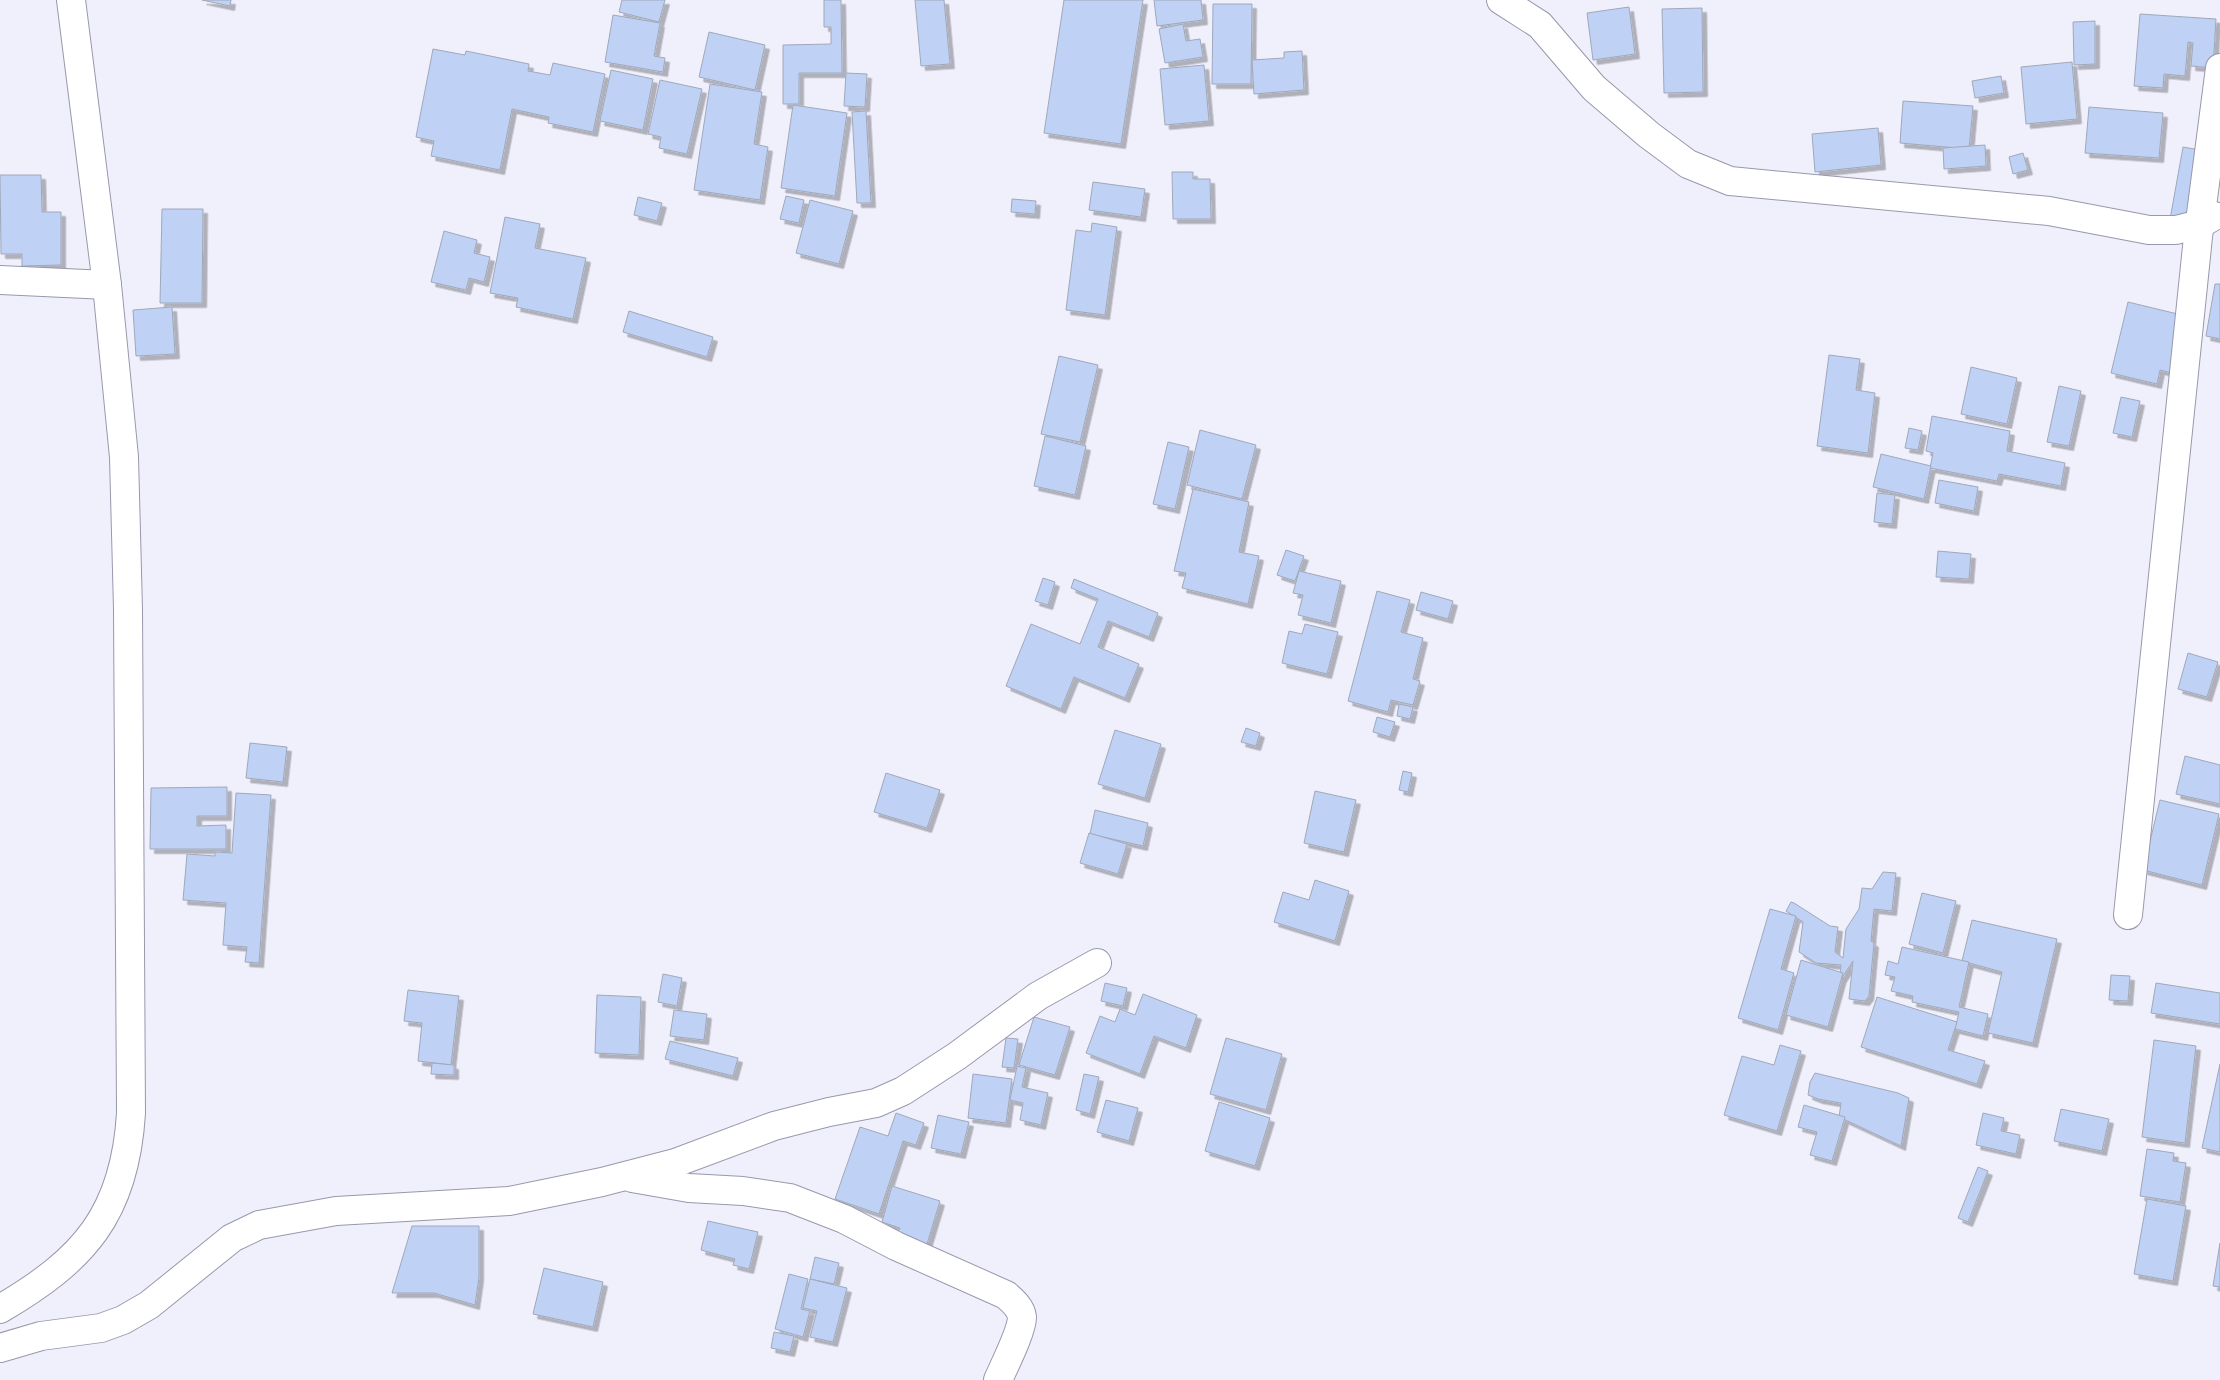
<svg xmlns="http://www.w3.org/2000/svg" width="2220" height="1380" viewBox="0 0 2220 1380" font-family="'Golos Text',sans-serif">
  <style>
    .building { fill: #bfd1f4; stroke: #9fa8bb; filter: url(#shadow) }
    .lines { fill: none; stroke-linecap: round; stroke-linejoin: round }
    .minor-casing { stroke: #9898ac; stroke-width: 30 }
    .major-casing { stroke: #9898ac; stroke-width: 30 }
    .minor { stroke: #fff; stroke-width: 28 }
    .major { stroke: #fff; stroke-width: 28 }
  </style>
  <defs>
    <filter id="shadow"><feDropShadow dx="4.5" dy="4.5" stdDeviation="0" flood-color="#0004"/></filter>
  </defs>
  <rect width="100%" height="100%" fill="#f0f0fd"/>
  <g class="building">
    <path d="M 202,0 L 231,0 L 230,6 Z"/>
    <path d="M 622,0 L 665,0 L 659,22 L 619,12 Z"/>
    <path d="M 824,0 L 841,0 L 842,73 L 799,73 L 799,104 L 783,104 L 783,45 L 831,44 L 831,27 L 824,27 Z"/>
    <path d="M 915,0 L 944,0 L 950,64 L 921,66 Z"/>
    <path d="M 1064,0 L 1143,0 L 1121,144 L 1044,133 Z"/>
    <path d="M 1154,0 L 1201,0 L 1203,20 L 1157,26 Z"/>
    <path d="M 1213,4 L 1252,4 L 1251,84 L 1212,84 Z"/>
    <path d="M 1629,7 L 1635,54 L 1593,60 L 1587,13 Z"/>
    <path d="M 1702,8 L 1703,92 L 1664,93 L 1662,9 Z"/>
    <path d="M 2140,14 L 2216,19 L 2213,68 L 2191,66 L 2193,43 L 2188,42 L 2185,76 L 2164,74 L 2163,88 L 2134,86 Z"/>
    <path d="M 613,15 L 660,23 L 654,56 L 665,58 L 663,72 L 605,62 Z"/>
    <path d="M 2095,21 L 2095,64 L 2074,65 L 2073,22 Z"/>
    <path d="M 1183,24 L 1186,41 L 1200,39 L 1203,57 L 1165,63 L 1159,29 Z"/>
    <path d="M 709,32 L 765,45 L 755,90 L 699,77 Z"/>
    <path d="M 433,49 L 465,55 L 466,51 L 529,64 L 528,71 L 550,75 L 553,63 L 605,74 L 593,132 L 548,123 L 549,117 L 512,109 L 500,170 L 431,156 L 434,141 L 416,137 Z"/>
    <path d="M 1302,51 L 1304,90 L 1254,94 L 1252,60 L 1284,58 L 1284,52 Z"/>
    <path d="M 2072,62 L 2077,119 L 2026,124 L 2021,67 Z"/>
    <path d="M 1204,65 L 1209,121 L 1165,125 L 1160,69 Z"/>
    <path d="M 611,70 L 653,79 L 643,130 L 600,121 Z"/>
    <path d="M 846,73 L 867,74 L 865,107 L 844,106 Z"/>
    <path d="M 2001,76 L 2004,93 L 1975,98 L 1972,81 Z"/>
    <path d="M 660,80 L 702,89 L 687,154 L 659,148 L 661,137 L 648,134 Z"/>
    <path d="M 710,84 L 762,92 L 754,144 L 768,147 L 760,200 L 694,190 Z"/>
    <path d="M 1903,101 L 1973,106 L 1969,149 L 1900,143 Z"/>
    <path d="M 793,105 L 847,113 L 835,196 L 781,188 Z"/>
    <path d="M 2089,107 L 2163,113 L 2159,158 L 2085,153 Z"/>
    <path d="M 866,111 L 871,203 L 857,203 L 852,112 Z"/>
    <path d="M 1878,128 L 1881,165 L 1815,172 L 1812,134 Z"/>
    <path d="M 1985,145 L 1986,166 L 1944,169 L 1943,148 Z"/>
    <path d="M 2183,147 L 2206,151 L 2192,229 L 2169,225 Z"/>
    <path d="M 2023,153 L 2028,170 L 2013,174 L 2009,157 Z"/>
    <path d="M 1172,172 L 1193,172 L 1193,179 L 1210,179 L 1211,219 L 1173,219 Z"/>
    <path d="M 0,175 L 41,175 L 42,212 L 61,212 L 61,265 L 22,266 L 22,254 L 1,254 Z"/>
    <path d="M 1093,182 L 1145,189 L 1141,217 L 1089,210 Z"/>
    <path d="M 786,196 L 804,200 L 799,223 L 780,219 Z"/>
    <path d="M 638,197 L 662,203 L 657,221 L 634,215 Z"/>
    <path d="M 1012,199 L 1036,201 L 1035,214 L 1011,212 Z"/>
    <path d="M 810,200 L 853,211 L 839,264 L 796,253 Z"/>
    <path d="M 162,209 L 203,209 L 202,303 L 160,303 Z"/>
    <path d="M 505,217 L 540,224 L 535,248 L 586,258 L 573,319 L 516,307 L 518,298 L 490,293 Z"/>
    <path d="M 1092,223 L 1117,227 L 1105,315 L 1066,310 L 1076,230 L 1091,232 Z"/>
    <path d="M 444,231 L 477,240 L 474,253 L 490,257 L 484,282 L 469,278 L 466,290 L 431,282 Z"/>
    <path d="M 2215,284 L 2220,284 L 2220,339 L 2206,336 Z"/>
    <path d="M 2128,302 L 2186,316 L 2172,373 L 2160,370 L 2157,384 L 2111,373 Z"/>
    <path d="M 172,307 L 175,354 L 136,356 L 133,310 Z"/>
    <path d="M 629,311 L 713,337 L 707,357 L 623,332 Z"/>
    <path d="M 1829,355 L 1860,359 L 1856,390 L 1875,393 L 1868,453 L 1817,446 Z"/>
    <path d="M 1059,356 L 1098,365 L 1080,442 L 1041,434 Z"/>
    <path d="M 1971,367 L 2017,378 L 2007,424 L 1961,414 Z"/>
    <path d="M 2059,386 L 2081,391 L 2069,446 L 2047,442 Z"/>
    <path d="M 2121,397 L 2140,401 L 2132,437 L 2113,433 Z"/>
    <path d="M 1932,416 L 2010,431 L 2007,451 L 2065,463 L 2061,486 L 1999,474 L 1997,481 L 1930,468 L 1933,453 L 1926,451 Z"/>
    <path d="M 1909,428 L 1922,431 L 1918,450 L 1905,448 Z"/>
    <path d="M 1200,430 L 1256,445 L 1242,499 L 1187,485 Z"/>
    <path d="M 1045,436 L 1086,446 L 1075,495 L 1034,486 Z"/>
    <path d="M 1168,442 L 1189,447 L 1175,509 L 1153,504 Z"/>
    <path d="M 1881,454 L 1931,466 L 1924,499 L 1873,487 Z"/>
    <path d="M 1939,480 L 1978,487 L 1974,511 L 1935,503 Z"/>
    <path d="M 1193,489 L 1249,502 L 1239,552 L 1259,556 L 1248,604 L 1182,588 L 1186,573 L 1174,571 Z"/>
    <path d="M 1877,493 L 1895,495 L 1892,524 L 1874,522 Z"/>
    <path d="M 1286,550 L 1304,556 L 1295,581 L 1277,575 Z"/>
    <path d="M 1938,551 L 1971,554 L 1969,579 L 1936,577 Z"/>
    <path d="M 1299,571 L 1341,581 L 1331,623 L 1298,615 L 1303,595 L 1293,593 Z"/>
    <path d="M 1043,578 L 1055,582 L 1048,605 L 1035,601 Z"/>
    <path d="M 1074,579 L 1158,613 L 1149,637 L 1108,621 L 1098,647 L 1139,664 L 1125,698 L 1074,677 L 1061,709 L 1006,686 L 1031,624 L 1080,644 L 1098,599 L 1071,588 Z"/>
    <path d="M 1377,591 L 1410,600 L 1401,632 L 1423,638 L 1413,679 L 1420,681 L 1413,705 L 1391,700 L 1388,712 L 1348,701 Z"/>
    <path d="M 1421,592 L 1453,601 L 1448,619 L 1416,610 Z"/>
    <path d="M 1305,624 L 1338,632 L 1327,674 L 1282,663 L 1289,631 L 1302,634 Z"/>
    <path d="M 2188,653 L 2218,662 L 2207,697 L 2178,689 Z"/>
    <path d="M 1399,704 L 1413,707 L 1410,719 L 1397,716 Z"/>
    <path d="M 1377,717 L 1395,722 L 1390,737 L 1373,732 Z"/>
    <path d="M 1246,728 L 1260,733 L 1256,746 L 1241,742 Z"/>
    <path d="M 1115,730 L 1161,744 L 1145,798 L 1098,784 Z"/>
    <path d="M 250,743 L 287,747 L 283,782 L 246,778 Z"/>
    <path d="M 2185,756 L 2220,765 L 2220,804 L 2176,794 Z"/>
    <path d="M 1403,771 L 1412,773 L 1408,792 L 1399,790 Z"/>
    <path d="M 886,773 L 940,790 L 927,828 L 874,812 Z"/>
    <path d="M 227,787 L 227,816 L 197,816 L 197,826 L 226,825 L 226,849 L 150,849 L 151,788 Z"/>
    <path d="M 1315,791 L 1356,800 L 1344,852 L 1304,843 Z"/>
    <path d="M 236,793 L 271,795 L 259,963 L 245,962 L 247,947 L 223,945 L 226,903 L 183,900 L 187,854 L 215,856 L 215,852 L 232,853 Z"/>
    <path d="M 2160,800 L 2219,814 L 2202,885 L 2143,870 Z"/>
    <path d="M 1095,810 L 1148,823 L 1143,846 L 1090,834 Z"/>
    <path d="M 1089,833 L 1127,844 L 1118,874 L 1080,863 Z"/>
    <path d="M 1883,872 L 1896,873 L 1892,911 L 1874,909 L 1871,941 L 1874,943 L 1869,996 L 1865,1001 L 1849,999 L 1853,961 L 1839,982 L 1841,965 L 1816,963 L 1799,952 L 1803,922 L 1786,911 L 1791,902 L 1794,903 L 1830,926 L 1838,927 L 1835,952 L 1843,958 L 1846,929 L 1859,909 L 1862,888 L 1872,889 Z"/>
    <path d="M 1315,880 L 1349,891 L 1335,941 L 1274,922 L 1283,892 L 1309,900 Z"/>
    <path d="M 1922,893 L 1956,901 L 1943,953 L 1909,944 Z"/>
    <path d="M 1770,909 L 1796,916 L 1781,969 L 1794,973 L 1778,1030 L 1738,1018 Z"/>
    <path d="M 1972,920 L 2057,939 L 2033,1043 L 1988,1033 L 2002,972 L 1962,961 Z"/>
    <path d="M 1902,947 L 1969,962 L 1959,1007 L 1988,1014 L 1983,1036 L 1955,1029 L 1959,1012 L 1912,1002 L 1913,996 L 1891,991 L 1895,977 L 1885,975 L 1888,961 L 1898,964 Z"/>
    <path d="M 1801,960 L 1843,973 L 1828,1027 L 1786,1015 Z"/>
    <path d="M 663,974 L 682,978 L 677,1006 L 658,1002 Z"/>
    <path d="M 2111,975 L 2130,976 L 2128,1001 L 2109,1000 Z"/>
    <path d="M 1105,983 L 1127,988 L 1123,1006 L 1101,1001 Z"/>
    <path d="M 2156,983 L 2220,993 L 2220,1024 L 2151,1013 Z"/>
    <path d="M 408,990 L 459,996 L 451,1065 L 418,1061 L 422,1023 L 404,1021 Z"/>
    <path d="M 1143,994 L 1197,1015 L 1186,1048 L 1154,1036 L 1140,1074 L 1086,1053 L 1100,1016 L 1115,1022 L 1120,1009 L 1135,1015 Z"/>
    <path d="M 597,995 L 641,997 L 639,1055 L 595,1053 Z"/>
    <path d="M 1877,997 L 1957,1022 L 1948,1050 L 1985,1061 L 1977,1084 L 1861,1047 Z"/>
    <path d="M 674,1010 L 707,1014 L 704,1040 L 670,1036 Z"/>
    <path d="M 1034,1017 L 1070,1027 L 1055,1075 L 1019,1065 Z"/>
    <path d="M 1006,1038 L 1018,1039 L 1014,1068 L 1002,1067 Z"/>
    <path d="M 1226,1038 L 1282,1054 L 1266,1110 L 1210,1094 Z"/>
    <path d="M 2154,1040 L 2196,1046 L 2185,1143 L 2142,1137 Z"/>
    <path d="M 670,1041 L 738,1058 L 733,1076 L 665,1059 Z"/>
    <path d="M 1780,1045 L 1801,1051 L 1777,1131 L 1724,1115 L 1742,1056 L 1774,1065 Z"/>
    <path d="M 432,1063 L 454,1065 L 454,1075 L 431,1074 Z"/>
    <path d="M 2220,1064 L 2220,1152 L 2202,1148 Z"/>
    <path d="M 1017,1066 L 1026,1068 L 1022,1087 L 1048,1093 L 1041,1125 L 1020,1120 L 1023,1103 L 1010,1100 Z"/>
    <path d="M 1815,1073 L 1898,1093 L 1909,1098 L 1901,1146 L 1839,1117 L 1841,1103 L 1818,1099 L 1808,1095 L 1810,1082 Z"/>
    <path d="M 973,1074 L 1012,1079 L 1006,1123 L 968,1118 Z"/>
    <path d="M 1084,1074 L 1099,1077 L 1090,1114 L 1076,1110 Z"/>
    <path d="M 1106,1100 L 1138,1108 L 1129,1141 L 1097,1132 Z"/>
    <path d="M 1219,1102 L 1270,1118 L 1255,1166 L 1205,1151 Z"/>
    <path d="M 1804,1105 L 1845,1117 L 1832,1161 L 1810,1155 L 1817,1132 L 1798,1127 Z"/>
    <path d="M 2061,1109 L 2109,1119 L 2102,1151 L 2054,1141 Z"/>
    <path d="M 896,1113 L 924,1123 L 916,1145 L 903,1141 L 879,1214 L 835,1199 L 860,1127 L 888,1136 Z"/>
    <path d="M 1983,1113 L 2004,1118 L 2001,1131 L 2020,1135 L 2016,1154 L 1976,1145 Z"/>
    <path d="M 938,1115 L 969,1122 L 961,1154 L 931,1148 Z"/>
    <path d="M 2147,1149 L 2174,1153 L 2173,1161 L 2186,1163 L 2180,1202 L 2140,1196 Z"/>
    <path d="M 1978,1167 L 1988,1171 L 1968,1222 L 1958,1218 Z"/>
    <path d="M 892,1186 L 940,1201 L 927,1244 L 897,1234 L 900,1228 L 882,1222 Z"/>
    <path d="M 2147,1199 L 2186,1206 L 2173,1281 L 2134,1274 Z"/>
    <path d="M 708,1221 L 758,1232 L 749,1269 L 733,1265 L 735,1259 L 701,1250 Z"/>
    <path d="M 412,1226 L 479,1226 L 479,1277 L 475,1305 L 434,1293 L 392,1293 Z"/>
    <path d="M 2220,1243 L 2220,1287 L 2213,1286 Z"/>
    <path d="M 815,1257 L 839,1263 L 834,1284 L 810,1279 Z"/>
    <path d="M 544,1268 L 603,1282 L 593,1327 L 533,1314 Z"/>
    <path d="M 789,1274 L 808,1279 L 801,1309 L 810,1311 L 803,1337 L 775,1329 Z"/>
    <path d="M 810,1279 L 847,1288 L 833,1342 L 810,1337 L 817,1311 L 803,1308 Z"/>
    <path d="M 774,1332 L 794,1336 L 790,1352 L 771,1348 Z"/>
  </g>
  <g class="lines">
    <defs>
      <g id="minor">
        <path d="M 1501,0 L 1540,25 L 1594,88 L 1649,135 L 1688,164 L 1730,181 L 2049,211 L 2149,230 L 2176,230 L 2200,224 L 2214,216"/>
        <path d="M 0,280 L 107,285"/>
        <path d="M 2128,915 L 2198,237 L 2220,68"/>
        <path d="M 632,1178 L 689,1188 L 743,1191 L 790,1198 L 844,1219 L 896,1246 L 1006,1295 C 1013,1301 1021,1308 1022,1317 C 1022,1331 1004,1366 998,1380"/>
        <path d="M 0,1348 L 41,1336 L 101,1328 L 123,1320 L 149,1305 L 232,1238 L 259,1225 L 336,1211 L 509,1201 L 602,1182 L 675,1163 L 774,1126 L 829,1112 L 876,1103 L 903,1091 L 957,1056 L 1038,996 L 1097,963"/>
      </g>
      <path id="major" d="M 0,1309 C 84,1260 125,1214 131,1113 L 128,609 L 124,457 L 107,285 L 71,0"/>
    </defs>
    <use href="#minor" class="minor-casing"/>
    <use href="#major" class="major-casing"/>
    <use href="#minor" class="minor"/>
    <use href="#major" class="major"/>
  </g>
</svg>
